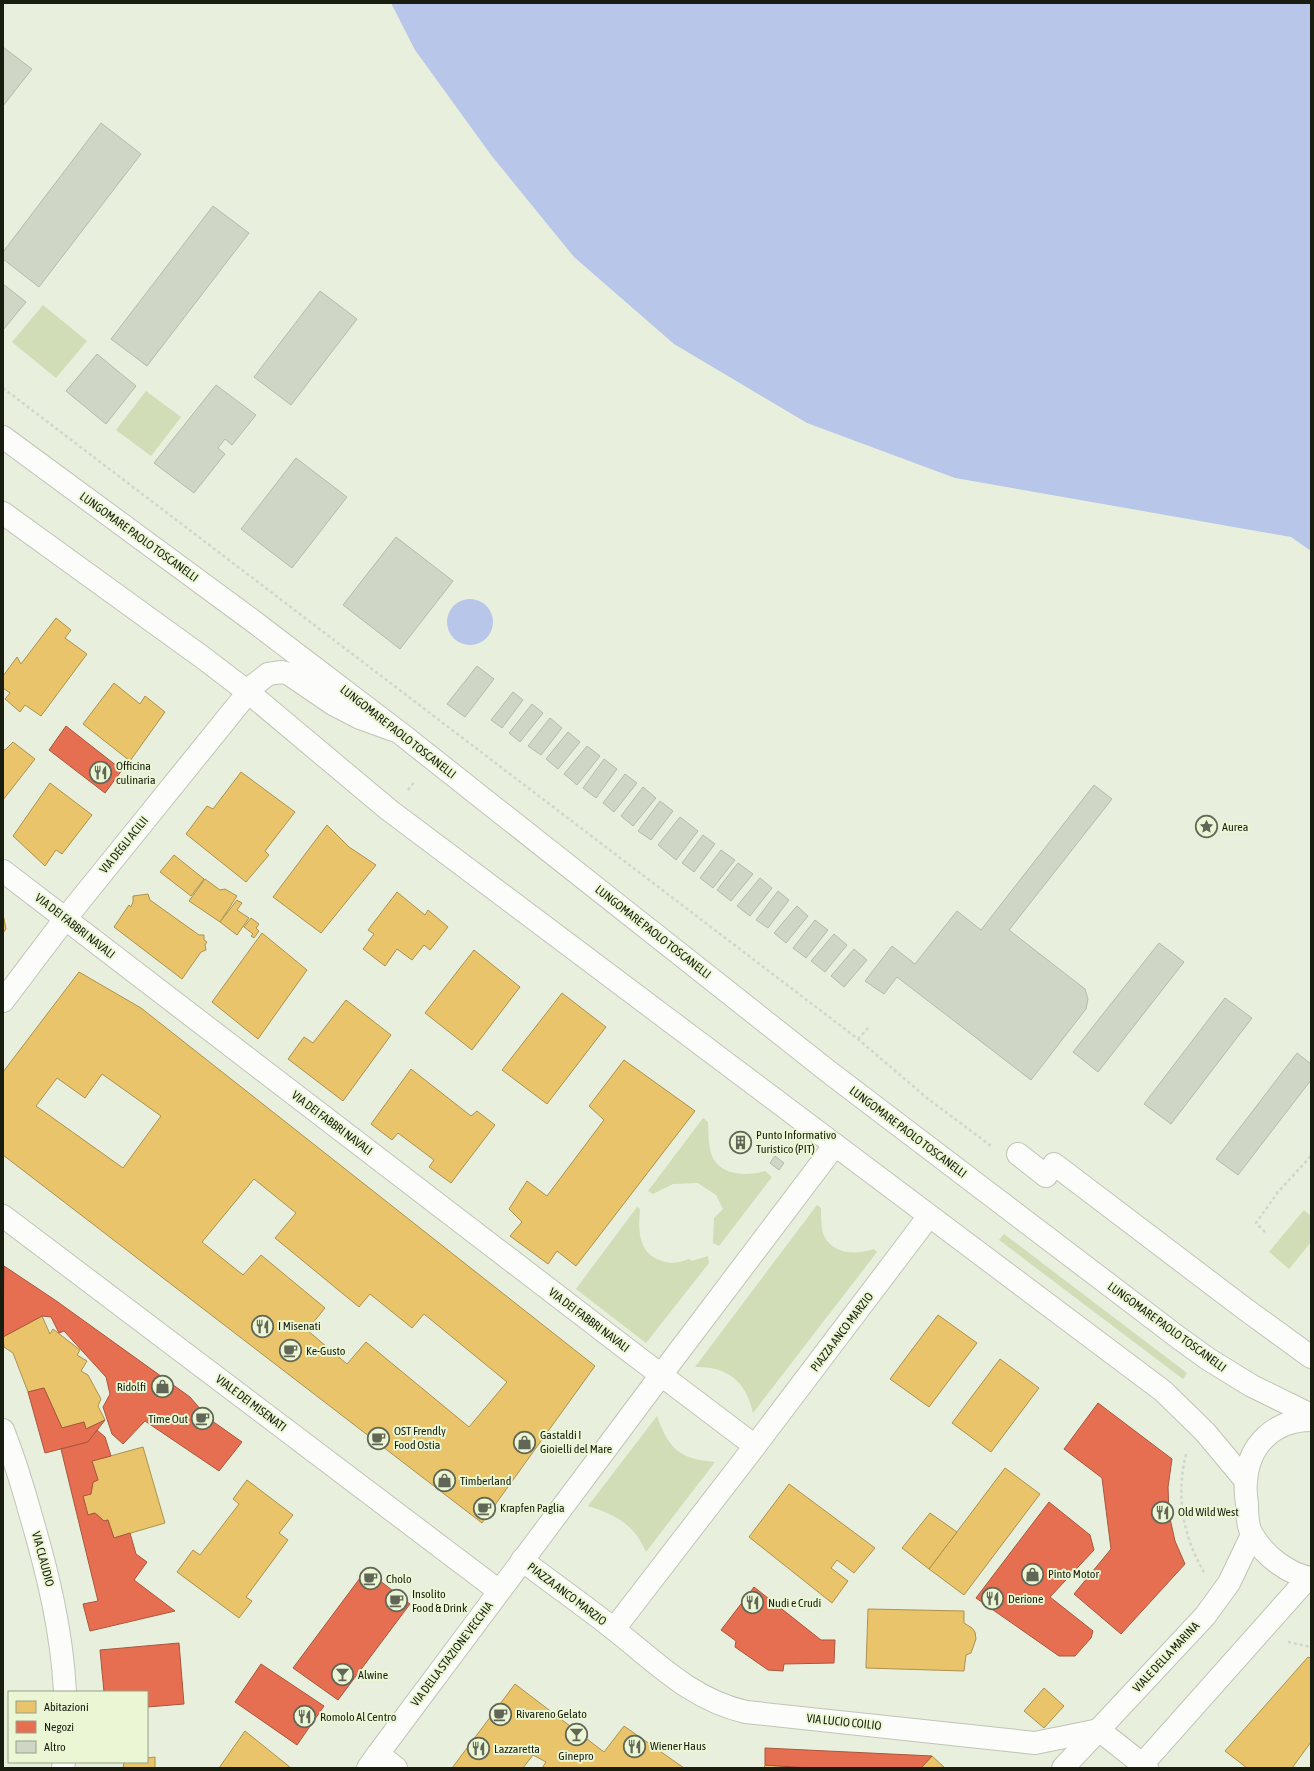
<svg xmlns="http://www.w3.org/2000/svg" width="1314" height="1771" viewBox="0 0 1314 1771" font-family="'Asap Condensed',sans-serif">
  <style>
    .green { fill: #d0ddb6 }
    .water { fill: #b8c6e9 }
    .homes { fill: #e9c46a; stroke: #ab924f; fill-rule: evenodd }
    .shops { fill: #e76f51; stroke: #a9563e }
    .building { fill: #d0d6c6; stroke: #b5bbac }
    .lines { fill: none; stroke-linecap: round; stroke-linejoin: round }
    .pedestrian-casing { stroke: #bfc5b6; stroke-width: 24 }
    .minor-casing { stroke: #bfc5b6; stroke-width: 24 }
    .secondary-casing { stroke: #bfc5b6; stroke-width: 24 }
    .path { stroke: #d2d4ce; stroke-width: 2.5; stroke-dasharray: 3 3; stroke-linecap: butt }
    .pedestrian { stroke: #fcfdfa; stroke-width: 22 }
    .minor { stroke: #fcfdfa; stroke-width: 22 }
    .secondary { stroke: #fcfdfa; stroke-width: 22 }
    .labels { text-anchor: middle; stroke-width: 4; stroke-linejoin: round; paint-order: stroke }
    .street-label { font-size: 12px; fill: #191d10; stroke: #ebf7d4 }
    .poi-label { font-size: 12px; fill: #191d10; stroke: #ebf7d4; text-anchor: start }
  </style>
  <rect width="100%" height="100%" fill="#e8efdc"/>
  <g class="green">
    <path d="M 43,305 L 87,341 L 56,378 L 12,342 Z"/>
    <path d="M 146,391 L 181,417 L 151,456 L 116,430 Z"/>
    <path d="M 703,1118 L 708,1122 C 709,1145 707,1167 735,1173 C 746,1175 755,1174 765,1171 L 772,1177 L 719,1246 L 713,1243 L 714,1218 L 723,1209 L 716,1195 L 698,1183 L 673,1184 L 653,1194 L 648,1191 Z"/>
    <path d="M 817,1205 L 821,1208 C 821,1217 821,1228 824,1236 C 834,1255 857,1255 874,1249 L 877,1252 L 753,1413 C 746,1381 727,1366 695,1367 Z"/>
    <path d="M 637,1207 L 640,1209 C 638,1230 638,1254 662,1261 C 672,1264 679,1263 689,1259 L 692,1261 L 708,1256 L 709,1263 L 646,1343 L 576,1289 Z"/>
    <path d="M 1304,1210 L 1311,1216 L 1311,1242 L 1289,1269 L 1269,1252 Z"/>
    <path d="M 1004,1234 L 1187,1373 L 1183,1379 L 999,1240 Z"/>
    <path d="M 657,1416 C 669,1449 679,1459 715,1462 L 646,1552 C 634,1524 616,1515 588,1506 Z"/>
  </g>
  <g class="water">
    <path d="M 391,3 L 1311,3 L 1311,551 L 1291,537 L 955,478 L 807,423 L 674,344 L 574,257 L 491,155 L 415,50 Z"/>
    <circle cx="470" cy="622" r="23"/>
  </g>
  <g class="homes">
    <path d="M 56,618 L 71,630 L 65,638 L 87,654 L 41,716 L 25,705 L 20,712 L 5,699 L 10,693 L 3,688 L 3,676 L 17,657 L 21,664 Z"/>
    <path d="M 114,683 L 140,704 L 145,696 L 165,712 L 130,761 L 83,724 Z"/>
    <path d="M 13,742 L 35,759 L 3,800 L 3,749 L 5,750 Z"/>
    <path d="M 241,772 L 295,812 L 265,851 L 269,855 L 246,882 L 186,834 L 207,806 L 213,809 Z"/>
    <path d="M 50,783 L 92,815 L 62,854 L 56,850 L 45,866 L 13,836 Z"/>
    <path d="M 327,825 L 349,847 L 376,865 L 321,933 L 273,897 Z"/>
    <path d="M 174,855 L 204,879 L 191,896 L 160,872 Z"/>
    <path d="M 205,879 L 220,890 L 225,889 L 237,896 L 220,922 L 189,901 Z"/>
    <path d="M 397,892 L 425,915 L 428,910 L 448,927 L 430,950 L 424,945 L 412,960 L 397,949 L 385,966 L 363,949 L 374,934 L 368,930 Z"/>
    <path d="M 148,894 L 150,900 L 199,935 L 204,935 L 204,940 L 207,942 L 205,945 L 206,950 L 201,952 L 182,979 L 114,927 L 129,905 L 131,907 L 133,902 L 133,896 Z"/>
    <path d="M 237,900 L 242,903 L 237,910 L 249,918 L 237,935 L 220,922 Z"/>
    <path d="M 3,914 L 6,929 L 3,933 Z"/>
    <path d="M 251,918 L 259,924 L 256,928 L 259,931 L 254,938 L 251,936 L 253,934 L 244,927 Z"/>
    <path d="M 262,933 L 307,970 L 258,1039 L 212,1002 Z"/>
    <path d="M 474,950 L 520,987 L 472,1050 L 425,1013 Z"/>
    <path d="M 79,972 L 141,1008 L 595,1366 L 482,1523 L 3,1155 L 3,1072 ZM 102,1074 L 161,1116 L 123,1168 L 36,1106 L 57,1078 L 85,1098 ZM 254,1179 L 296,1213 L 275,1238 L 359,1307 L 370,1294 L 412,1328 L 424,1314 L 507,1382 L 469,1427 L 366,1342 L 347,1364 L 307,1330 L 325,1308 L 261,1255 L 243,1275 L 202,1242 Z"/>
    <path d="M 562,993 L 606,1027 L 547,1104 L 502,1070 Z"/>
    <path d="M 346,1000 L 391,1035 L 343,1101 L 288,1059 L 304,1037 L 313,1043 Z"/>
    <path d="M 624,1060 L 695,1111 L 576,1266 L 557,1251 L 548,1264 L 510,1236 L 522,1222 L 509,1209 L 527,1181 L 547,1196 L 604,1120 L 589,1106 Z"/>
    <path d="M 411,1069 L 471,1116 L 477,1111 L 495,1125 L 451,1183 L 429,1167 L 434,1160 L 398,1133 L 392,1140 L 371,1124 Z"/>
    <path d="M 938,1315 L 977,1343 L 929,1407 L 890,1379 Z"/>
    <path d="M 42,1316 L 50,1334 L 53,1329 L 80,1350 L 77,1355 L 87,1361 L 81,1371 L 88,1375 L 101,1399 L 98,1406 L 105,1420 L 86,1429 L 84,1422 L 62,1428 L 44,1388 L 28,1392 L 13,1353 L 4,1347 L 3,1337 Z"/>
    <path d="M 1000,1359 L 1039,1388 L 991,1452 L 952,1423 Z"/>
    <path d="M 143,1447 L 165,1523 L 114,1538 L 108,1520 L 104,1521 L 95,1513 L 88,1515 L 83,1496 L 91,1494 L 93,1482 L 98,1480 L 92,1461 Z"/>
    <path d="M 1005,1468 L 1040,1494 L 964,1595 L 929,1569 Z"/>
    <path d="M 247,1480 L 293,1515 L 279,1533 L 288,1540 L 246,1597 L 252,1601 L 239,1618 L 177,1572 L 193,1550 L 200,1555 L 239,1504 L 233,1499 Z"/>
    <path d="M 789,1484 L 875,1548 L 854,1573 L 837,1560 L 831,1568 L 848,1581 L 832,1603 L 749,1537 Z"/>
    <path d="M 930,1513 L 957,1532 L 929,1569 L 902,1548 Z"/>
    <path d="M 868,1609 L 964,1611 L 964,1623 L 972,1628 L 975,1632 L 976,1639 L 971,1653 L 966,1655 L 964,1671 L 866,1668 Z"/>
    <path d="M 1308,1657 L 1311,1658 L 1311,1742 L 1292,1768 L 1247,1768 L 1225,1751 Z"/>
    <path d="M 515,1684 L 604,1752 L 624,1726 L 684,1768 L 542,1768 L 546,1762 L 533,1755 L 523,1768 L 452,1768 Z"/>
    <path d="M 1044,1688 L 1064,1706 L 1044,1728 L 1024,1711 Z"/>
    <path d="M 245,1731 L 291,1768 L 219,1768 Z"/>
    <path d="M 932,1756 L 945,1768 L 921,1768 Z"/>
    <path d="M 155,1757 L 155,1768 L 123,1768 L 124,1762 L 147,1762 L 147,1758 Z"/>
    <path d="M 765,1765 L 809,1768 L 764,1768 Z"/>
  </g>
  <g class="shops">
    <path d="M 66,726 L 122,770 L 105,793 L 49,750 Z"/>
    <path d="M 4,1266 L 55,1300 L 190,1397 L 208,1418 L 242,1442 L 219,1471 L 145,1421 L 123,1444 L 112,1434 L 103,1407 L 110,1394 L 106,1377 L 64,1331 L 59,1333 L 51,1317 L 42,1316 L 3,1337 Z"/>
    <path d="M 44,1388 L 62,1428 L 84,1422 L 86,1429 L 105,1420 L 88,1442 L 45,1453 L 28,1392 Z"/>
    <path d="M 1098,1403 L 1172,1459 L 1168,1487 L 1169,1514 L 1175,1541 L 1185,1564 L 1121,1634 L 1074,1594 L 1111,1549 L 1102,1478 L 1064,1449 Z"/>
    <path d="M 97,1430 L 105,1437 L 111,1456 L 92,1461 L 98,1480 L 93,1482 L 91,1494 L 83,1496 L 88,1515 L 95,1513 L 104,1521 L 108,1520 L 114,1538 L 130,1533 L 136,1554 L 147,1562 L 134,1580 L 175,1611 L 90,1631 L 83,1604 L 98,1601 L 61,1449 L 88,1442 Z"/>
    <path d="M 1049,1502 L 1090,1535 L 1094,1550 L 1050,1597 L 1093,1631 L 1091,1638 L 1075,1656 L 1059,1656 L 976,1598 Z"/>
    <path d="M 366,1570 L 410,1604 L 338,1700 L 293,1668 Z"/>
    <path d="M 754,1587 L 821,1640 L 835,1640 L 834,1663 L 784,1664 L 783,1671 L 768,1670 L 735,1647 L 736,1641 L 721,1630 Z"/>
    <path d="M 179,1643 L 184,1704 L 147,1707 L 147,1692 L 104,1692 L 100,1650 Z"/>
    <path d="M 261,1664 L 324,1706 L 297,1745 L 235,1702 Z"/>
    <path d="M 765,1748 L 932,1756 L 921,1768 L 809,1768 L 765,1765 Z"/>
  </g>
  <g class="building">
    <path d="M 3,47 L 32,69 L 3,106 Z"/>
    <path d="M 101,123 L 141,154 L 39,287 L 3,259 L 3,252 Z"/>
    <path d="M 213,206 L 249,233 L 147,366 L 111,339 Z"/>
    <path d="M 3,284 L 26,302 L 3,330 Z"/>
    <path d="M 320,291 L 357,319 L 291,405 L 254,377 Z"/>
    <path d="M 97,354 L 136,386 L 106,424 L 66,391 Z"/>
    <path d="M 216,385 L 256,415 L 232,445 L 225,439 L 218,448 L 225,454 L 194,493 L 154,463 Z"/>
    <path d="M 296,458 L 347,497 L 292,568 L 241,529 Z"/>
    <path d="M 396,537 L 453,581 L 400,649 L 343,605 Z"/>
    <path d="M 477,666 L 494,679 L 465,717 L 447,704 Z"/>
    <path d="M 513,692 L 523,700 L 502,728 L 491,720 Z"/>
    <path d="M 532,704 L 543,713 L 520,742 L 509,733 Z"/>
    <path d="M 550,718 L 562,728 L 541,755 L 528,746 Z"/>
    <path d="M 568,732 L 580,742 L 558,769 L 546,759 Z"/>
    <path d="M 587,746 L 600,756 L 577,785 L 564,774 Z"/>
    <path d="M 604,759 L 617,769 L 596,798 L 583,788 Z"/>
    <path d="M 625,774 L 637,783 L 614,812 L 603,803 Z"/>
    <path d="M 1094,785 L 1112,799 L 1009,930 L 1085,989 L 1088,999 L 1086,1009 L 1031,1080 L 897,977 L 884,994 L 865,981 L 892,946 L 915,964 L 957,911 L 981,930 Z"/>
    <path d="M 643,787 L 656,798 L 633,826 L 621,816 Z"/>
    <path d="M 660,801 L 673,811 L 651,840 L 638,831 Z"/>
    <path d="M 680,817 L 698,831 L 676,860 L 658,845 Z"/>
    <path d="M 703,835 L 715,844 L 694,872 L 682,863 Z"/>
    <path d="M 721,850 L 735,860 L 713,888 L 700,878 Z"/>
    <path d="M 738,863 L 753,874 L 731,901 L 717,890 Z"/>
    <path d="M 760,878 L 772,888 L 750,916 L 737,906 Z"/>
    <path d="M 778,891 L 789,900 L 768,928 L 756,920 Z"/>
    <path d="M 797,906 L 808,916 L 786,943 L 774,933 Z"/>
    <path d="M 815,920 L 828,930 L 806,958 L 793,948 Z"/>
    <path d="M 834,934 L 847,945 L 825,972 L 811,961 Z"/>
    <path d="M 1159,943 L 1184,962 L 1098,1072 L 1073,1052 Z"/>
    <path d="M 854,949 L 867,960 L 844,987 L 831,976 Z"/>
    <path d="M 1225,998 L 1252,1018 L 1171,1124 L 1144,1104 Z"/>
    <path d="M 1297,1053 L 1311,1064 L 1311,1080 L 1238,1175 L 1216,1159 Z"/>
    <circle cx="741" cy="1142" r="10"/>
    <path d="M 775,1156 L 784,1163 L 779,1170 L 770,1163 Z"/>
  </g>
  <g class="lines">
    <defs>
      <g id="pedestrian">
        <path d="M 1018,1154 L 1046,1176 L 1054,1164 L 1245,1309 L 1311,1357"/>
        <path d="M 3,1216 L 499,1591"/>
        <path d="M 632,1353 L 755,1446"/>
        <path d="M 522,1560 C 553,1584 585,1606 615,1630 C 657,1663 692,1700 746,1712 L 1035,1743 L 1099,1730"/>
        <path d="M 614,1629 L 755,1446 L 929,1216"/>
        <path d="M 378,1754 L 661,1375 L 835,1145"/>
      </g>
      <g id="minor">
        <path d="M 3,871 L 632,1353"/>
        <path d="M 3,1001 L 65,919 L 254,685 L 268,674 L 282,672 L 289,674 L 333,704 L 360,718 L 393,730"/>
        <path d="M 3,1430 C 14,1458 23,1487 31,1516 C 48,1574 62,1632 65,1692"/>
        <path d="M 1099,1730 L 1147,1768"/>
        <path d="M 63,1768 L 64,1762"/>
        <path d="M 368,1768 L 378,1754 L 396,1768"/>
      </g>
      <g id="secondary">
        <path d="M 3,437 L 253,621 L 400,733 L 829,1072 L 1179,1338 L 1208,1359 L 1252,1386 L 1311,1415"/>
        <path d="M 3,513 L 202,657 L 248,692 L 389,810 L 1163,1391 L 1205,1432 L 1246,1481"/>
        <path d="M 1311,1420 C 1274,1420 1248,1445 1246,1482 C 1245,1489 1246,1497 1247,1504 C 1247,1513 1248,1529 1253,1536 C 1265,1556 1288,1574 1311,1578"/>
        <path d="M 1063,1768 L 1205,1616 L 1229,1583 L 1252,1535"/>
        <path d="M 1139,1768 L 1308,1578"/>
      </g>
    </defs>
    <use href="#pedestrian" class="pedestrian-casing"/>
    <use href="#minor" class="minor-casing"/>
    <use href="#secondary" class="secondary-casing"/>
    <g class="path">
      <path d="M 3,388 L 858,1039 L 927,1098 L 991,1146"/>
      <path d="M 408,790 L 415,781"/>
      <path d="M 858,1039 L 868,1028"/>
      <path d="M 1265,1232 L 1256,1223 L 1278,1192 L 1311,1156"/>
      <path d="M 1186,1454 C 1176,1495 1182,1535 1204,1572"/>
      <path d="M 1288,1642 L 1311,1647"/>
    </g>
    <use href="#pedestrian" class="pedestrian"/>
    <use href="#minor" class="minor"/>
    <use href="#secondary" class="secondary"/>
  </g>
  <defs>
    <symbol id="restaurant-ring" viewBox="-11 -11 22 22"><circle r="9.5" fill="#ebf7d4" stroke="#616657" stroke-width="1.5"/><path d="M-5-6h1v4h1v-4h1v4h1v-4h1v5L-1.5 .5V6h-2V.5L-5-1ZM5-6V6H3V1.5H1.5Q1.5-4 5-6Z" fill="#616657"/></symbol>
    <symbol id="sight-ring" viewBox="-11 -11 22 22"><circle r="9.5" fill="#ebf7d4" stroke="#616657" stroke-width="1.5"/><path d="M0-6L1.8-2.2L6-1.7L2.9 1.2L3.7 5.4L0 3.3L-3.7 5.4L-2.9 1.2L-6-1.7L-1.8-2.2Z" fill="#616657"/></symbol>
    <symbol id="building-ring" viewBox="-11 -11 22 22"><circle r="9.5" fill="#ebf7d4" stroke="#616657" stroke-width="1.5"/><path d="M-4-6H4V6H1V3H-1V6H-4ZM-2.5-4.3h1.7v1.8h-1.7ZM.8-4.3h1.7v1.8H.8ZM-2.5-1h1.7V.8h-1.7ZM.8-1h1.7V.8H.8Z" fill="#616657"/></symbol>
    <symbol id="cafe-ring" viewBox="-11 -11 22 22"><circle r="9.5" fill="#ebf7d4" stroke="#616657" stroke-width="1.5"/><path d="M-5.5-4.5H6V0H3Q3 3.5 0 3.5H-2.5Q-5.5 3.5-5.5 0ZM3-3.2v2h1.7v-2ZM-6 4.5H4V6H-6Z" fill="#616657"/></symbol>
    <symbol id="shop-ring" viewBox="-11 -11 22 22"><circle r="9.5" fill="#ebf7d4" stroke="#616657" stroke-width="1.5"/><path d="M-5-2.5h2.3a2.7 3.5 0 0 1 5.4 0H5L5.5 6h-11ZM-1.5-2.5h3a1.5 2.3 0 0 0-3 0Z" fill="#616657"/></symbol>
    <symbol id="bar-ring" viewBox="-11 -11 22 22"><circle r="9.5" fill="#ebf7d4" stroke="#616657" stroke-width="1.5"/><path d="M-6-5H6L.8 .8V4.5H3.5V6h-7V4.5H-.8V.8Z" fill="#616657"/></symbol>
  </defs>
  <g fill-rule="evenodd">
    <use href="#restaurant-ring" x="88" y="760" width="25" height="25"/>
    <use href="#sight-ring" x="1194" y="814" width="25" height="25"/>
    <use href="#building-ring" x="728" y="1130" width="25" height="25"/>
    <use href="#restaurant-ring" x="250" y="1314" width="25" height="25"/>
    <use href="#cafe-ring" x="278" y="1338" width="25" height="25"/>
    <use href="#shop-ring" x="150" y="1374" width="25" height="25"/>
    <use href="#cafe-ring" x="190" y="1406" width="25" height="25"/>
    <use href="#cafe-ring" x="366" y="1426" width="25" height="25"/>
    <use href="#shop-ring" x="512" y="1430" width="25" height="25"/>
    <use href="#shop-ring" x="432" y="1468" width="25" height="25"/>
    <use href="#cafe-ring" x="472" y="1496" width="25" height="25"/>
    <use href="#restaurant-ring" x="1150" y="1500" width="25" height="25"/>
    <use href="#shop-ring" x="1020" y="1562" width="25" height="25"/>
    <use href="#cafe-ring" x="358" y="1566" width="25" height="25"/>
    <use href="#restaurant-ring" x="980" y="1586" width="25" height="25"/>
    <use href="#cafe-ring" x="384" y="1588" width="25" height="25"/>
    <use href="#restaurant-ring" x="740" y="1590" width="25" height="25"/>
    <use href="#bar-ring" x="330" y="1662" width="25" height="25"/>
    <use href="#cafe-ring" x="488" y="1702" width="25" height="25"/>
    <use href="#restaurant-ring" x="292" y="1704" width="25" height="25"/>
    <use href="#bar-ring" x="564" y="1722" width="25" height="25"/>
    <use href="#restaurant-ring" x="622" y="1734" width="25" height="25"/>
    <use href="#restaurant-ring" x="466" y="1736" width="25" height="25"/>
  </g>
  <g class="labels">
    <g class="street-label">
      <text transform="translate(139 537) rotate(36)" y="4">LUNGOMARE PAOLO TOSCANELLI</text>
      <text transform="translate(398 732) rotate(38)" y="4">LUNGOMARE PAOLO TOSCANELLI</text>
      <text transform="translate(124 845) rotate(-51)" y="4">VIA DEGLI ACILII</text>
      <text transform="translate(75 926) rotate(38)" y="4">VIA DEI FABBRI NAVALI</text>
      <text transform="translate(653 932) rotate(38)" y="4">LUNGOMARE PAOLO TOSCANELLI</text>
      <text transform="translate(332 1123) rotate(37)" y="4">VIA DEI FABBRI NAVALI</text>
      <text transform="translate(908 1132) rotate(37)" y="4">LUNGOMARE PAOLO TOSCANELLI</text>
      <text transform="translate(589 1320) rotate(37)" y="4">VIA DEI FABBRI NAVALI</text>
      <text transform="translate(1167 1327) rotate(36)" y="4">LUNGOMARE PAOLO TOSCANELLI</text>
      <text transform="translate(842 1332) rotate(-53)" y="4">PIAZZA ANCO MARZIO</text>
      <text transform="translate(251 1403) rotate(37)" y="4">VIALE DEI MISENATI</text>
      <text transform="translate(43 1559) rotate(75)" y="4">VIA CLAUDIO</text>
      <text transform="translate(567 1594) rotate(37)" y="4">PIAZZA ANCO MARZIO</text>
      <text transform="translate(452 1654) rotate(-53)" y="4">VIA DELLA STAZIONE VECCHIA</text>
      <text transform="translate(1166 1657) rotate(-47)" y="4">VIALE DELLA MARINA</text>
      <text transform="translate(844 1722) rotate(6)" y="4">VIA LUCIO COILIO</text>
    </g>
    <g class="poi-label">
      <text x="116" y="770">Officina<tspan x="116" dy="14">culinaria</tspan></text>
      <text x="1222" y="831">Aurea</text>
      <text x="756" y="1139">Punto Informativo<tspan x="756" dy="14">Turistico (PIT)</tspan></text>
      <text x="278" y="1330">I Misenati</text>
      <text x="306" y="1355">Ke-Gusto</text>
      <text x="146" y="1391" text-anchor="end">Ridolfi</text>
      <text x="188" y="1423" text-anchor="end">Time Out</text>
      <text x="394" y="1435">OST Frendly<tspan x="394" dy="14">Food Ostia</tspan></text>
      <text x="540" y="1439">Gastaldi I<tspan x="540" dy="14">Gioielli del Mare</tspan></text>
      <text x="460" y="1485">Timberland</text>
      <text x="500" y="1512">Krapfen Paglia</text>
      <text x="1178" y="1516">Old Wild West</text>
      <text x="1048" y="1578">Pinto Motor</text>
      <text x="386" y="1583">Cholo</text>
      <text x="412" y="1598">Insolito<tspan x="412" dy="14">Food &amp; Drink</tspan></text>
      <text x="1008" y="1603">Derione</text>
      <text x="768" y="1607">Nudi e Crudi</text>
      <text x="358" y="1679">Alwine</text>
      <text x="516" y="1718">Rivareno Gelato</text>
      <text x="320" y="1721">Romolo Al Centro</text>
      <text x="650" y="1750">Wiener Haus</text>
      <text x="494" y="1753">Lazzaretta</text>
      <text x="576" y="1760" text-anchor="middle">Ginepro</text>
    </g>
  </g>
  <rect width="1314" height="1771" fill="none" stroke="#191d10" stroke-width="8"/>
  <rect x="8" y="1691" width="140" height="72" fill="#ebf7d4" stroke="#97a086"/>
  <rect x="16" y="1701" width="20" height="12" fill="#e9c46a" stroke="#97a086"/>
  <text x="44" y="1711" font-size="12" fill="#191d10">Abitazioni</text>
  <rect x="16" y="1721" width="20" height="12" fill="#e76f51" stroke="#97a086"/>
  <text x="44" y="1731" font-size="12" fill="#191d10">Negozi</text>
  <rect x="16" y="1741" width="20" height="12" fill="#d0d6c6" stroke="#97a086"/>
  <text x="44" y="1751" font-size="12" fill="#191d10">Altro</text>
</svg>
